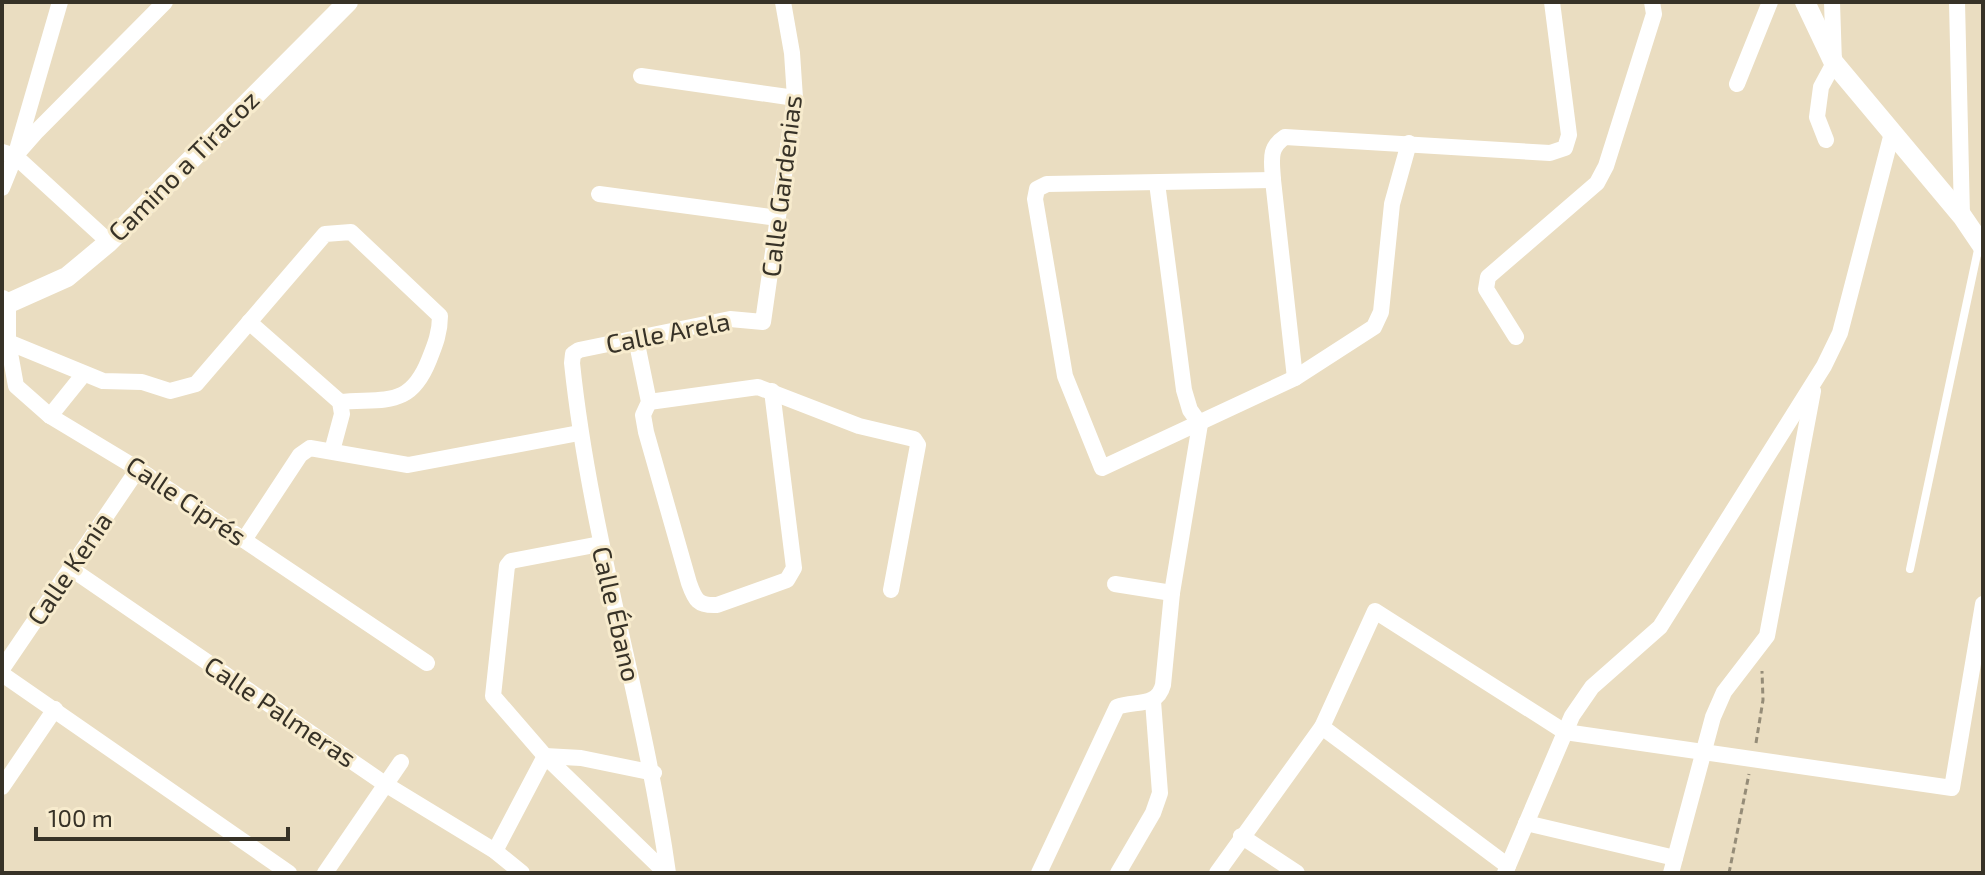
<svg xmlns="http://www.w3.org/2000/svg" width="1985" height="875" viewBox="0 0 1985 875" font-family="'Exo 2',sans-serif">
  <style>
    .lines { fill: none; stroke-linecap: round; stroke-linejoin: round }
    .path { stroke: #958c78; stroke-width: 3; stroke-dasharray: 6 4; stroke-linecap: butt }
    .service { stroke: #fff; stroke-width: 8 }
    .minor { stroke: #fff; stroke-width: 16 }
    .tertiary { stroke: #fff; stroke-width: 20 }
    .labels { text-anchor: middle; stroke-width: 6; stroke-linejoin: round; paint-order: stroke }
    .street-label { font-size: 26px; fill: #373227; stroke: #f7ebcd }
  </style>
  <rect width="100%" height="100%" fill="#eaddc1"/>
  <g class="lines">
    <g class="path">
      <path d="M 1756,743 L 1763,700 L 1762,671"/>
      <path d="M 1729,873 L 1749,774"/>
    </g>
    <path class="service" d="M 1910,569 L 1979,245"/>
    <g class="minor">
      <path d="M 1957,2 L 1962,216"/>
      <path d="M 641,76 L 795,98"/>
      <path d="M 1737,84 L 1770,2"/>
      <path d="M 1826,140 L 1817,117 L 1821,87 L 1834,63 L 1832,2"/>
      <path d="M 17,150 L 60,2"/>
      <path d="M 2,152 L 15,156 L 109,242"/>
      <path d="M 1273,180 L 1047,184 L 1037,189 L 1035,199 L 1065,376 L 1102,468 L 1295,378 L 1374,327 L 1381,312 L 1392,204 L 1409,143"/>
      <path d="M 2,188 L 15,156 L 37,131 L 165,2"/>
      <path d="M 599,194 L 778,218"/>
      <path d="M 3,298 L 8,302 L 8,342 L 16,386 L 50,416 L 138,469 L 427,663"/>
      <path d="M 249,322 L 340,402 L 342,414 L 332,451"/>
      <path d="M 1516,337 L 1486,289 L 1488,277 L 1597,183 L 1606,166 L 1654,14 L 1652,2"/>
      <path d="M 636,339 L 649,402 L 643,415 L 646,432 L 689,583 C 695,600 698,606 717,605 L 787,580 L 794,568 L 772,391"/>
      <path d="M 8,342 L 103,381 L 142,382 L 170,391 L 196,384 L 325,234 L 351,232 L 440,316 C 440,333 435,345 429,360 C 410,408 386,398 340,402"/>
      <path d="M 1295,378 L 1273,180 C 1272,161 1268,148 1285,137 L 1550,153 L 1565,148 L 1569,135 L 1552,2"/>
      <path d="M 649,402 L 758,387 L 859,426 L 914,439 L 918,445 L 891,590"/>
      <path d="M 50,416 L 83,375"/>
      <path d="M 244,540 L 300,455 L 310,448 L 408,465 L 579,433"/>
      <path d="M 600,544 L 511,561 L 507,566 L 493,696 L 545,756 L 666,873"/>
      <path d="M 70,568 L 385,784 L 495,851 L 522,873"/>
      <path d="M 1115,584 L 1172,593"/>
      <path d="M 2,669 L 138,469"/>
      <path d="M 2,674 L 289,873"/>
      <path d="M 1322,727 L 1508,866"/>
      <path d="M 545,756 L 581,758 L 654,773"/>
      <path d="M 2,787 L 55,709"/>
      <path d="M 1526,823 L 1675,858"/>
      <path d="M 1241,836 L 1297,873"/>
      <path d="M 495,851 L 545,756"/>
      <path d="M 325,873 L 401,762"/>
      <path d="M 668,873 C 644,702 590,536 572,363 L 573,354 L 579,350 L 730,319 L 763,322 L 795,98 L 792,53 L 783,2"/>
      <path d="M 1039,873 L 1117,707 C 1135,700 1157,708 1163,685 L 1172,593 L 1200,424 L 1190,410 L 1184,390 L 1157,183"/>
      <path d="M 1118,873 L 1153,813 L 1160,793 L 1153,701"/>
      <path d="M 1217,873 L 1322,727 L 1375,611 L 1565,732 L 1952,788 L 1983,604"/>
      <path d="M 1505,873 L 1572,716 L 1592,687 L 1660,627 L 1824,366 L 1840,333 L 1892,133"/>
      <path d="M 1671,873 L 1713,717 L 1724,692 L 1767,636 L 1813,391"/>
    </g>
    <g class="tertiary">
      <path d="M 1805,2 L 1834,63 L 1962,216 L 1983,247"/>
      <path d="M 2,306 L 67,277 L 109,242 L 348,2"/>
    </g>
  </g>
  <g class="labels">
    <g class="street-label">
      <text transform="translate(184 166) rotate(-45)" y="9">Camino a Tiracoz</text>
      <text transform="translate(782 186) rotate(-83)" y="9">Calle Gardenias</text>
      <text transform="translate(668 333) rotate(-11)" y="9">Calle Arela</text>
      <text transform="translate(186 501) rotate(34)" y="9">Calle Ciprés</text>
      <text transform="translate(70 569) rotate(-56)" y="9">Calle Kenia</text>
      <text transform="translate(616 614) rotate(77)" y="9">Calle Ébano</text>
      <text transform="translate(280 712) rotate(34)" y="9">Calle Palmeras</text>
    </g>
  </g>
  <rect width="1985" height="875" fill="none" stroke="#373227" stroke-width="8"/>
  <path d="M36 827v12h252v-12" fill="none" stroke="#373227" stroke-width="4"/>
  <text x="48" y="827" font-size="24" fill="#373227" stroke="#f7ebcd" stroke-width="6" paint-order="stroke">100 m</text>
</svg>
